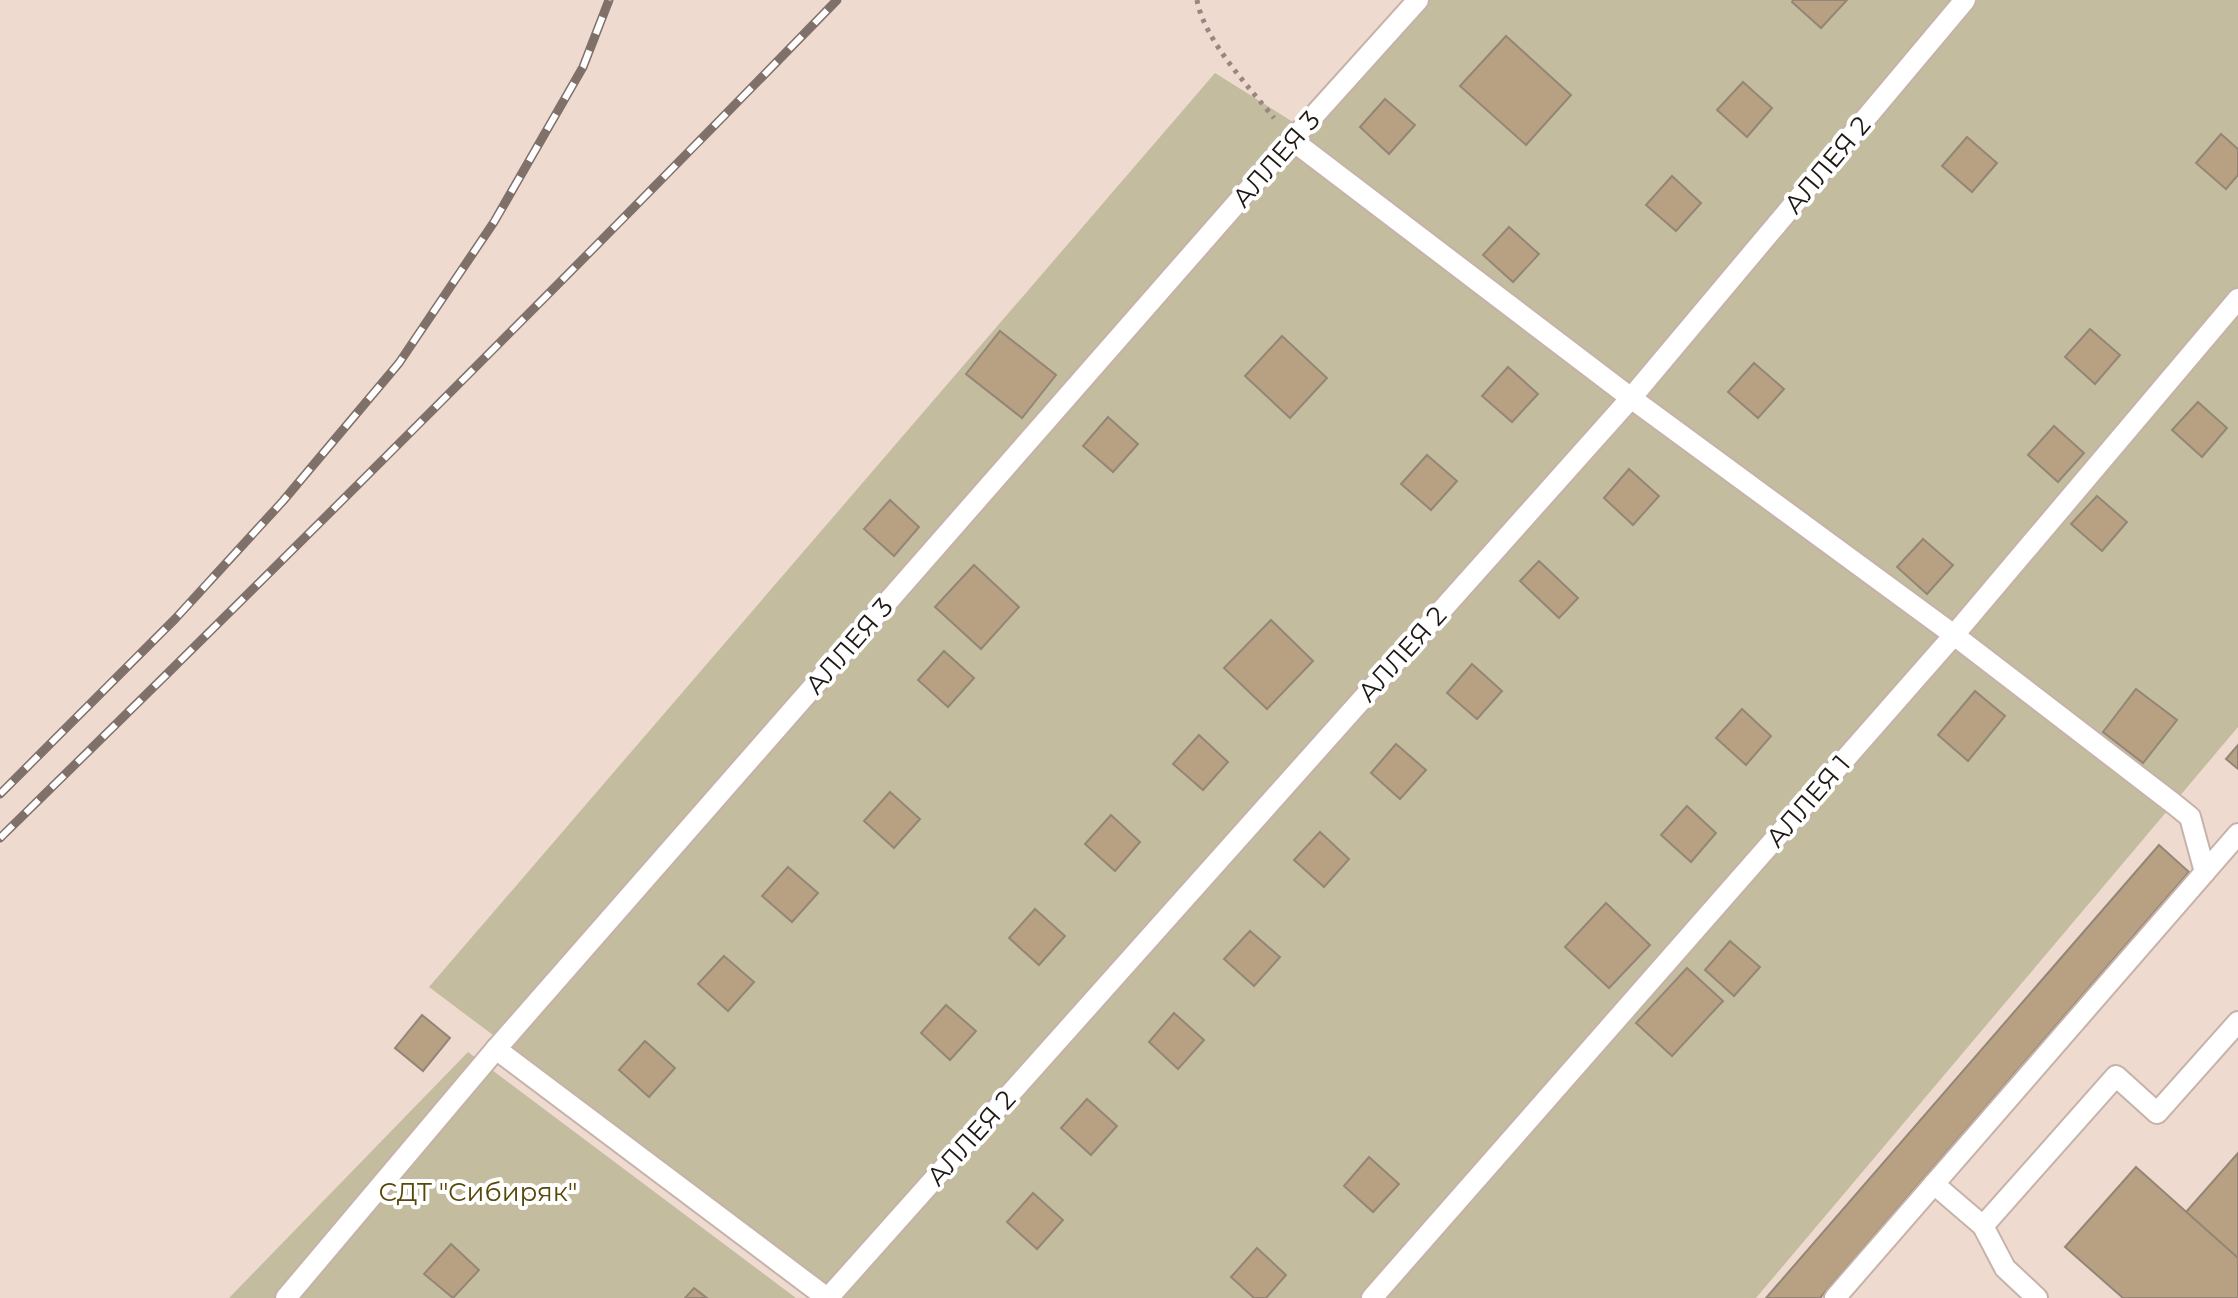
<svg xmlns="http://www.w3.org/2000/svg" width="2238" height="1298" viewBox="0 0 2238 1298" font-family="Montserrat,sans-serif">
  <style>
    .green { fill: #c4bc9e }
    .building { fill: #b8a083; stroke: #938677; stroke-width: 2 }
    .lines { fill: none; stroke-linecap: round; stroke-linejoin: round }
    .service-casing { stroke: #c6b2a8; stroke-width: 24 }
    .path { stroke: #968780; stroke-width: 5; stroke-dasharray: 4 6; stroke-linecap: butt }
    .service { stroke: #fff; stroke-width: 20 }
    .rail-casing { stroke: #7f716a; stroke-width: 9 }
    .rail { stroke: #fff; stroke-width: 6; stroke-dasharray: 18; stroke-linecap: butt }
    .labels { text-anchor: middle; stroke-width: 8; stroke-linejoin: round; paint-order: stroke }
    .street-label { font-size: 26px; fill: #1e1713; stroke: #fff }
    .park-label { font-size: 26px; fill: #58490a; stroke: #fff }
  </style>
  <rect width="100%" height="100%" fill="#efdad0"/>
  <g class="green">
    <path d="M 1408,0 L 2238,0 L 2238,727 L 1756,1298 L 843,1298 L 429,987 L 1215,73 L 1304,129 Z"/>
    <path d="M 468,1052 L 796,1298 L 229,1298 Z"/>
  </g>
  <g class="building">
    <path d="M 1793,0 L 1847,0 L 1821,28 L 1792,2 Z"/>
    <path d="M 1506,36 L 1571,95 L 1526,145 L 1460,86 Z"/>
    <path d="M 1743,82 L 1772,108 L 1747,137 L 1717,110 Z"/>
    <path d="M 1385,99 L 1415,125 L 1389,154 L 1360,127 Z"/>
    <path d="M 2221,134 L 2238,149 L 2238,175 L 2226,189 L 2196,163 Z"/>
    <path d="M 1967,137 L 1997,163 L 1972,192 L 1942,166 Z"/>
    <path d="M 1672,176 L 1701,203 L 1676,231 L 1646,205 Z"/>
    <path d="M 1509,227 L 1539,254 L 1513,282 L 1483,255 Z"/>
    <path d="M 2090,329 L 2120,355 L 2095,384 L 2065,357 Z"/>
    <path d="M 1000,331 L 1056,375 L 1022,418 L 966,374 Z"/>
    <path d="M 1282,336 L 1327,378 L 1290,418 L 1245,376 Z"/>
    <path d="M 1754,363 L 1784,389 L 1758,418 L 1728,392 Z"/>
    <path d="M 1508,367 L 1538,394 L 1512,422 L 1482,396 Z"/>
    <path d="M 2198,402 L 2227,428 L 2202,457 L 2172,430 Z"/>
    <path d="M 1108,417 L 1138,444 L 1113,472 L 1083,446 Z"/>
    <path d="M 2054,426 L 2084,453 L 2058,482 L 2028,455 Z"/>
    <path d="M 1427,455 L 1457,481 L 1431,510 L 1401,484 Z"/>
    <path d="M 1629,469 L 1659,496 L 1633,525 L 1604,498 Z"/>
    <path d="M 2097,496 L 2127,522 L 2102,551 L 2071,524 Z"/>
    <path d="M 890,500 L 919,527 L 894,556 L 864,529 Z"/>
    <path d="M 1923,539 L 1953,565 L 1927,594 L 1897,567 Z"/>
    <path d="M 1539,561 L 1578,598 L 1559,618 L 1520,581 Z"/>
    <path d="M 974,565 L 1019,607 L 981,649 L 935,607 Z"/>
    <path d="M 1271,620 L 1313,661 L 1267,709 L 1224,668 Z"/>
    <path d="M 944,651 L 974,678 L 948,707 L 918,680 Z"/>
    <path d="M 1472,664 L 1502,691 L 1477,719 L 1447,693 Z"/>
    <path d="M 2136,689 L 2177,720 L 2143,763 L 2103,732 Z"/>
    <path d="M 1975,691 L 2005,716 L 1968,761 L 1938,735 Z"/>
    <path d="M 1742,709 L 1771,736 L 1746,765 L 1716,738 Z"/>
    <path d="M 1199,735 L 1228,762 L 1203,790 L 1173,764 Z"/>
    <path d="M 1396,744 L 1426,770 L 1400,799 L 1371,773 Z"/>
    <path d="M 2238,745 L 2238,769 L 2226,759 Z"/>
    <path d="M 890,792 L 920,819 L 894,848 L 864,821 Z"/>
    <path d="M 1687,806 L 1716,833 L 1691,862 L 1661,835 Z"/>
    <path d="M 1111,815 L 1140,842 L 1115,871 L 1085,844 Z"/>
    <path d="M 1320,832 L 1349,859 L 1324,887 L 1294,860 Z"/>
    <path d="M 2159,845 L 2189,872 L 1820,1298 L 1766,1298 Z"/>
    <path d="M 788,867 L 818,893 L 792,922 L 762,896 Z"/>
    <path d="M 1606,903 L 1650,945 L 1609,988 L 1565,947 Z"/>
    <path d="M 1035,909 L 1065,936 L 1039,965 L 1009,938 Z"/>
    <path d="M 1250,931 L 1280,957 L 1254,986 L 1224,959 Z"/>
    <path d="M 1730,941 L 1760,967 L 1734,996 L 1705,970 Z"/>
    <path d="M 724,956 L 754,982 L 728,1011 L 698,984 Z"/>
    <path d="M 1687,968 L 1723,1001 L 1672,1056 L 1636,1023 Z"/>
    <path d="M 946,1005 L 976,1031 L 950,1060 L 921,1033 Z"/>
    <path d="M 1174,1013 L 1204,1040 L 1178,1069 L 1149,1042 Z"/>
    <path d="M 422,1015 L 450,1038 L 423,1071 L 395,1048 Z"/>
    <path d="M 645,1041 L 675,1068 L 649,1097 L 619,1070 Z"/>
    <path d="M 1087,1099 L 1117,1126 L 1091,1155 L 1061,1128 Z"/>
    <path d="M 2238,1153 L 2238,1258 L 2186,1212 Z"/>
    <path d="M 1369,1157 L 1399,1184 L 1373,1212 L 1344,1186 Z"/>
    <path d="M 2136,1167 L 2238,1258 L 2238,1298 L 2123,1298 L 2065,1247 Z"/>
    <path d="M 1033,1193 L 1063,1220 L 1037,1249 L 1007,1222 Z"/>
    <path d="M 451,1244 L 479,1270 L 453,1298 L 424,1274 Z"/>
    <path d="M 1257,1248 L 1286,1275 L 1266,1298 L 1254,1298 L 1231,1277 Z"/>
    <path d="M 694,1288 L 707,1298 L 685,1298 Z"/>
  </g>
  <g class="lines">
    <defs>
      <g id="service">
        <path d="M 1292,140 L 1631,398 L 1954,635 L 2174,804 L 2190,817 L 2205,872"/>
        <path d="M 496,1049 L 827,1298"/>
        <path d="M 1934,1184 L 1983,1226 L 2005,1268 L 2037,1298"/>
        <path d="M 1983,1226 L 2116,1076 L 2157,1113 L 2238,1022"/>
        <path d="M 286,1298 L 496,1049 L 1292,140 L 1418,0"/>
        <path d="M 828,1298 L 1631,398 L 1965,0"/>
        <path d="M 1372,1298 L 1954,635 L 2238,299"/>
        <path d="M 1835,1298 L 2238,834"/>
      </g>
    </defs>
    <use href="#service" class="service-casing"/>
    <path class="path" d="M 1197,0 C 1204,40 1249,87 1274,118"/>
    <use href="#service" class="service"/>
    <defs>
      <g id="rail">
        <path d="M 0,794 L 175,619 L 283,501 L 399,363 L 494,222 L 583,67 L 609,0"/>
        <path d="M 0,838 C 282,562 562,283 837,0"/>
      </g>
    </defs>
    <use href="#rail" class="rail-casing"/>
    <use href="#rail" class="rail"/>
  </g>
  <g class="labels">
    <g class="street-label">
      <text transform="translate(1276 159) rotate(-49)" y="9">АЛЛЕЯ 3</text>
      <text transform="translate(1827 165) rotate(-50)" y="9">АЛЛЕЯ 2</text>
      <text transform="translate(849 646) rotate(-49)" y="9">АЛЛЕЯ 3</text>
      <text transform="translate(1402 654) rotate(-48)" y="9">АЛЛЕЯ 2</text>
      <text transform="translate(1808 801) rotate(-49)" y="9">АЛЛЕЯ 1</text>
      <text transform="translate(971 1138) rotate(-48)" y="9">АЛЛЕЯ 2</text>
    </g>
    <g class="park-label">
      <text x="478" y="1201">СДТ "Сибиряк"</text>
    </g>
  </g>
</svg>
